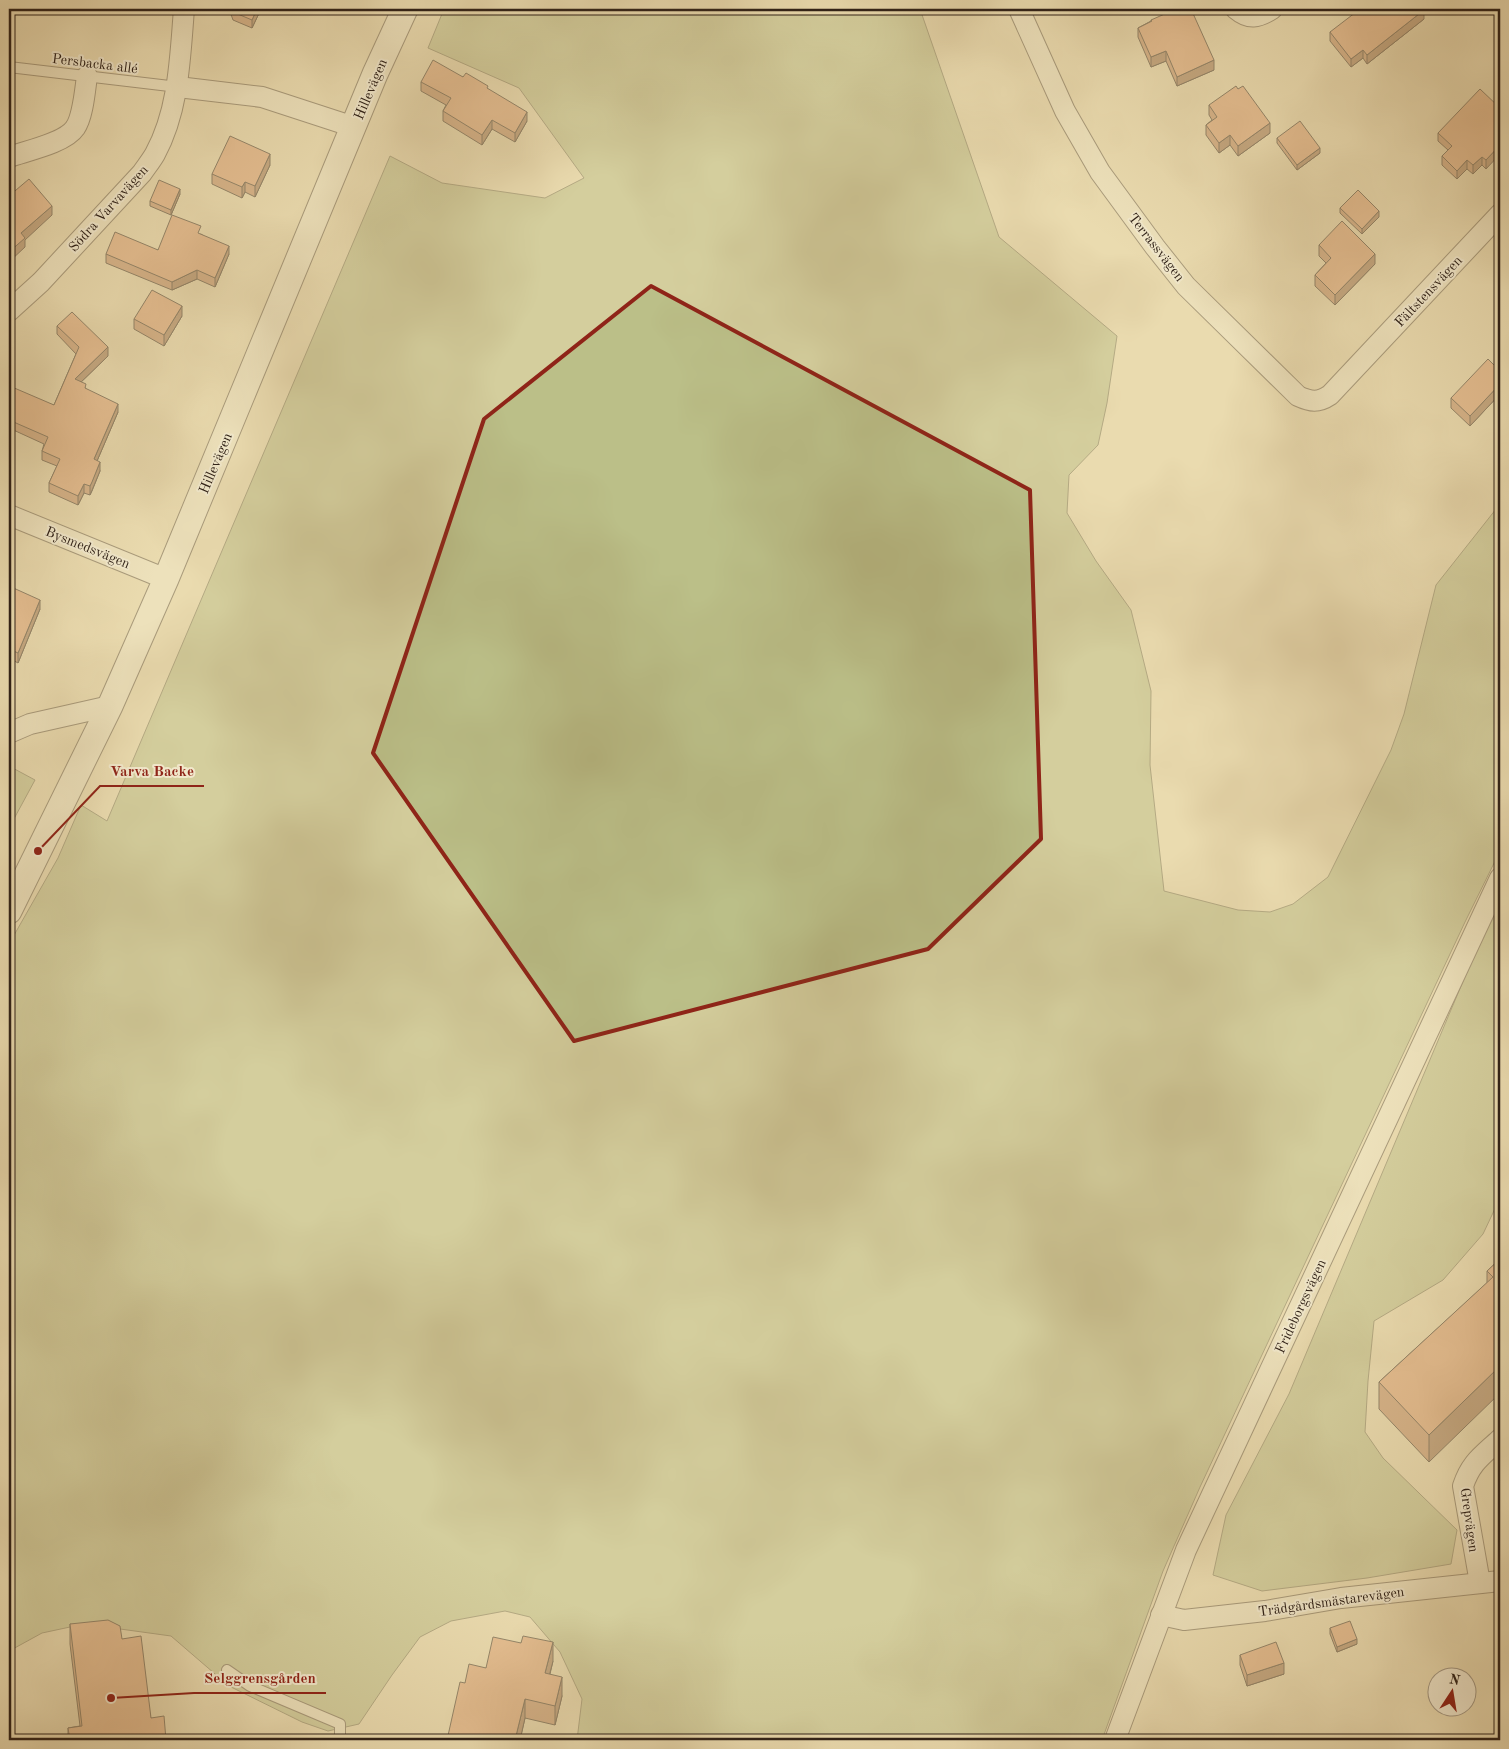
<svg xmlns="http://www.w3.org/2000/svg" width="1509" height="1749" viewBox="0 0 1509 1749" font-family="'Old Standard TT',serif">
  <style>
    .green { fill: #bbbf88; stroke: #767050 }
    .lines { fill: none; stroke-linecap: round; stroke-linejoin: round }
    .service-casing { stroke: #5e503e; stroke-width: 12 }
    .minor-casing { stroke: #5e503e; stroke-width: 22 }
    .tertiary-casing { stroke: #5e503e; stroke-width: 27 }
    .service { stroke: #f1e8cb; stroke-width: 10 }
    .minor { stroke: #f1e8cb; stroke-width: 20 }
    .tertiary { stroke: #f1e8cb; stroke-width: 25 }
    .wall { fill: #c08860; stroke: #302218 }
    .shaded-wall { fill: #9c6f4e; stroke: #302218 }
    .building { fill: #df9e70; stroke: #302218 }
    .marked { fill: none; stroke: #8f2418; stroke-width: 4; stroke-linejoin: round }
    .labels { text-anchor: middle; stroke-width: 4; stroke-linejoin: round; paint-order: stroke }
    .street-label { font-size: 14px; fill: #302218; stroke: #f1e8cb }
    .leader { fill: none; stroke: #8f2418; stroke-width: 2 }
    .callout-dot { fill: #8f2418; stroke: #f1e8cb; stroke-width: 2 }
    .callout-label { font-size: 15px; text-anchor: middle; font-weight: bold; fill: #8f2418; stroke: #f1e8cb; stroke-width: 4; stroke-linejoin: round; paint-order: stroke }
  </style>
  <rect width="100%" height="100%" fill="#eadbaf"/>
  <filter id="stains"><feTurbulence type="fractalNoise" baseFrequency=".004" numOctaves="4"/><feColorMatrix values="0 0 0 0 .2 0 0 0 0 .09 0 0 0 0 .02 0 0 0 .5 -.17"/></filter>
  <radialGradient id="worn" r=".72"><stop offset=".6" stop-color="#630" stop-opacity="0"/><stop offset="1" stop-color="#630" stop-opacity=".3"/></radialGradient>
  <g class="green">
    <path d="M 444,9 L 920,9 L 999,237 L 1117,336 L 1107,403 L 1098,445 L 1069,475 L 1067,513 L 1096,561 L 1131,610 L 1151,691 L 1150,765 L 1164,891 L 1238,910 L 1270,912 L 1293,904 L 1328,877 L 1391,750 L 1404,714 L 1436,585 L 1500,504 L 1500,851 L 1465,922 L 1200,1487 L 1163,1571 L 1102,1740 L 577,1740 L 582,1699 L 560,1652 L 530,1617 L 505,1611 L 451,1621 L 420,1637 L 392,1675 L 359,1724 L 328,1731 L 302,1722 L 229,1686 L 171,1636 L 84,1624 L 42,1633 L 11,1650 L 11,1740 L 9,1740 L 9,944 L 58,858 L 81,805 L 107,821 L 390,156 L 442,183 L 545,198 L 584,178 L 519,88 L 428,48 Z"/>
    <path d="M 9,766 L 35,780 L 9,828 Z"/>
    <path d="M 1500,897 L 1500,1198 L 1483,1234 L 1443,1280 L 1374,1321 L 1368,1381 L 1365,1432 L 1383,1458 L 1457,1530 L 1451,1564 L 1367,1578 L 1262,1591 L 1213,1575 L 1226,1515 L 1289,1394 L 1491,915 Z"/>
  </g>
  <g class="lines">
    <defs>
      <g id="service">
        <path d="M 9,67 L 178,87"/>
        <path d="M 227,1670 L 250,1686 L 340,1724 L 340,1740"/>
      </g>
      <g id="minor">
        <path d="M 1019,9 L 1065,111 L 1100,172 L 1155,247 L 1186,286 L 1298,396 C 1311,402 1318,403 1330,395 L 1500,214"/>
        <path d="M 1236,9 C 1249,20 1258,18 1272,9"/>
        <path d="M 178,87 L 262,97 L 354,127"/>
        <path d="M 9,157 C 26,151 65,143 75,128 C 83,117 85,90 87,76"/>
        <path d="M 9,311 L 41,282 L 142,173 C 146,167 151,161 155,154 C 179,110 180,58 184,9"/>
        <path d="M 9,515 L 166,579"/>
        <path d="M 9,733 L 30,724 L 110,706"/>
        <path d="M 1480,1583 L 1463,1486 C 1471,1462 1482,1456 1500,1439"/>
        <path d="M 1161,1615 L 1184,1620 L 1265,1611 L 1341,1598 L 1500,1581"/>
        <path d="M 1115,1740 L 1186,1550 L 1500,878"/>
      </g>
      <path id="tertiary" d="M 9,911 L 110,706 L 166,579 L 375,74 L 405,9"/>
    </defs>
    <use href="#service" class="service-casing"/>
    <use href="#minor" class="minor-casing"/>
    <use href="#tertiary" class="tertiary-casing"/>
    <use href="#service" class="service"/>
    <use href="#minor" class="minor"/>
    <use href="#tertiary" class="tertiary"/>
  </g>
  <g class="wall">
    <path d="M 229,9 L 261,9 L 252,28 L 233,20 Z"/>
    <path d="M 1424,19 L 1367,64 L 1363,58 L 1351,67 L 1330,41 L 1330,32 Z"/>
    <path d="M 1151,20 L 1214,70 L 1177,86 L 1166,61 L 1151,67 L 1138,37 L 1138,28 L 1151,21 Z"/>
    <path d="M 463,77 L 488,89 L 527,121 L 515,142 L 492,129 L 482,145 L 443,121 L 443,111 L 446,105 L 421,91 L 421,82 Z"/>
    <path d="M 1209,105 L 1270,133 L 1238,156 L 1230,145 L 1219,153 L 1206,135 L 1206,125 L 1212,120 L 1209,115 Z"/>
    <path d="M 1500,108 L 1486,169 L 1482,165 L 1473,174 L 1467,169 L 1457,179 L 1442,165 L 1442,156 L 1448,150 L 1438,141 L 1438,133 Z"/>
    <path d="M 1277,138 L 1320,153 L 1297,170 L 1277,143 Z"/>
    <path d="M 270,165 L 255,197 L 245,192 L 242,198 L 212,184 L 212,174 Z"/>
    <path d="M 180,194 L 171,215 L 150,206 L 150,201 Z"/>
    <path d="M 1340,208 L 1379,217 L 1362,234 L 1340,213 Z"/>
    <path d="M 201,234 L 229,254 L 215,287 L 197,279 L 172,290 L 106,263 L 106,254 L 158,250 Z"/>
    <path d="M 1319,245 L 1375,264 L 1335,305 L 1315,286 L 1315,275 L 1326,263 L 1319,256 Z"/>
    <path d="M 182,316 L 164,346 L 134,329 L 134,319 Z"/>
    <path d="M 57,326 L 108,356 L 81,382 L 86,389 L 118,412 L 97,461 L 100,471 L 92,491 L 90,495 L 84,493 L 78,505 L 49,492 L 49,483 L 57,466 L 42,460 L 42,451 L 44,444 L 9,428 L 9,394 L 54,405 L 76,354 L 57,334 Z"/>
    <path d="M 1500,371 L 1500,394 L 1470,426 L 1451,408 L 1451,398 Z"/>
    <path d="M 9,586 L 40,609 L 18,663 L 9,658 Z"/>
    <path d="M 1500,1259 L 1429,1462 L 1379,1409 L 1379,1382 L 1487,1283 L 1487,1271 Z"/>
    <path d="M 70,1624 L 122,1639 L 151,1718 L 166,1740 L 68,1740 L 68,1728 L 80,1726 L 70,1644 Z"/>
    <path d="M 1330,1628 L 1357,1644 L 1337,1652 L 1330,1634 Z"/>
    <path d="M 521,1643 L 553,1661 L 550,1674 L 562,1696 L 555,1725 L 525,1718 L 520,1740 L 447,1740 L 465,1683 Z"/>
    <path d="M 1240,1655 L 1284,1674 L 1247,1686 L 1240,1665 Z"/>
  </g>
  <g class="shaded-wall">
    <path d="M 257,9 L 261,9 L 252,28 L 252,20 Z"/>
    <path d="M 1424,10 L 1424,19 L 1367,64 L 1367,55 Z"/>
    <path d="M 1363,50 L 1363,58 L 1351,67 L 1351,59 Z"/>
    <path d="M 1166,51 L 1166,61 L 1151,67 L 1151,57 Z"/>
    <path d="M 1214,60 L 1214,70 L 1177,86 L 1177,77 Z"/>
    <path d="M 527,112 L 527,121 L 515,142 L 515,133 Z"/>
    <path d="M 492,120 L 492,129 L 482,145 L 482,135 Z"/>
    <path d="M 1270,123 L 1270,133 L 1238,156 L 1238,146 Z"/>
    <path d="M 1230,135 L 1230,145 L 1219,153 L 1219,143 Z"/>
    <path d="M 1500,145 L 1500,154 L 1486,169 L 1486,160 Z"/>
    <path d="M 1320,148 L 1320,153 L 1297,170 L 1297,165 Z"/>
    <path d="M 270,154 L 270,165 L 255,197 L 255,186 Z"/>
    <path d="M 1482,157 L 1482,165 L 1473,174 L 1473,165 Z"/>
    <path d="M 1467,160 L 1467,169 L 1457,179 L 1457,171 Z"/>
    <path d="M 245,182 L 245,192 L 242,198 L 242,187 Z"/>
    <path d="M 180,189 L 180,194 L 171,215 L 171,210 Z"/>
    <path d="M 52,206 L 52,215 L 25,240 L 25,247 L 9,262 L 9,252 L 21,233 Z"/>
    <path d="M 1379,211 L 1379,217 L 1362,234 L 1362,229 Z"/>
    <path d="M 229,246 L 229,254 L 215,287 L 215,278 Z"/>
    <path d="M 1375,254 L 1375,264 L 1335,305 L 1335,295 Z"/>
    <path d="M 197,270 L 197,279 L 172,290 L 172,282 Z"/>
    <path d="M 182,306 L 182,316 L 164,346 L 164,335 Z"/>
    <path d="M 108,347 L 108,356 L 75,388 L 75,379 Z"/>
    <path d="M 1500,384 L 1500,394 L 1470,426 L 1470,416 Z"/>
    <path d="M 118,404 L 118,412 L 94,468 L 94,459 Z"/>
    <path d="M 100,462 L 100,471 L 90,495 L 90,486 Z"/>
    <path d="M 84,484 L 84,493 L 78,505 L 78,496 Z"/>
    <path d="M 40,600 L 40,609 L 18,663 L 18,653 Z"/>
    <path d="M 1500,1366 L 1500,1393 L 1429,1462 L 1429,1435 Z"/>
    <path d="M 1357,1639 L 1357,1644 L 1337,1652 L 1337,1647 Z"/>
    <path d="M 553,1642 L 553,1661 L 545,1692 L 545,1673 Z"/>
    <path d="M 1284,1663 L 1284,1674 L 1247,1686 L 1247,1675 Z"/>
    <path d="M 562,1677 L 562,1696 L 555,1725 L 555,1706 Z"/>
    <path d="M 525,1699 L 525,1718 L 520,1740 L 515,1740 Z"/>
  </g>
  <g class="building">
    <path d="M 232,9 L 257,9 L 252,20 L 233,12 Z"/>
    <path d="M 1176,9 L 1191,9 L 1214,60 L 1177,77 L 1166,51 L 1151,57 L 1138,28 L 1152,21 L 1151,20 Z"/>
    <path d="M 1360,9 L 1423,9 L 1424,10 L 1367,55 L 1363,50 L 1351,59 L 1330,32 Z"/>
    <path d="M 433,60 L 463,77 L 466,73 L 488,86 L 487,88 L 527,112 L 515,133 L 492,120 L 482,135 L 443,111 L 451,98 L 421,82 Z"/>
    <path d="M 1236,86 L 1238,89 L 1243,86 L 1270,123 L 1238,146 L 1230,135 L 1219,143 L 1206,125 L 1217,117 L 1209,105 Z"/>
    <path d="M 1480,89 L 1500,108 L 1500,145 L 1486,160 L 1482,157 L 1473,165 L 1467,160 L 1457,171 L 1442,156 L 1452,146 L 1438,133 Z"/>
    <path d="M 1300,121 L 1320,148 L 1297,165 L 1277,138 Z"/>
    <path d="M 230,136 L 270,154 L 255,186 L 245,182 L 242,187 L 212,174 Z"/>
    <path d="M 29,179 L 52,206 L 21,233 L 25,238 L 9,252 L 9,196 Z"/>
    <path d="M 159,180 L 180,189 L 171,210 L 150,201 Z"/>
    <path d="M 1358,190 L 1379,211 L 1362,229 L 1340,208 Z"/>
    <path d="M 172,215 L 201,226 L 198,233 L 229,246 L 215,278 L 197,270 L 172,282 L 106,254 L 115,232 L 158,250 Z"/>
    <path d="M 1342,221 L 1375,254 L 1335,295 L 1315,275 L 1331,258 L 1319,245 Z"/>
    <path d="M 152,290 L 182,306 L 164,335 L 134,319 Z"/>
    <path d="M 72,312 L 108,347 L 75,379 L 86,384 L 85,388 L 118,404 L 94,459 L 100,462 L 92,482 L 90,486 L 84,484 L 78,496 L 49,483 L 60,459 L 42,451 L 48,437 L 9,420 L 9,394 L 12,387 L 54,405 L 79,347 L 57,326 Z"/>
    <path d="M 1488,359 L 1500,371 L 1500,384 L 1470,416 L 1451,398 Z"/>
    <path d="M 9,586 L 40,600 L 18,653 L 9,649 Z"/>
    <path d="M 1500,1259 L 1500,1366 L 1429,1435 L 1379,1382 L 1493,1277 L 1487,1271 Z"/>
    <path d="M 108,1620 L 120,1626 L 122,1639 L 141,1636 L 151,1718 L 164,1716 L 166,1740 L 70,1740 L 68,1728 L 82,1726 L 70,1624 Z"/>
    <path d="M 1350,1621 L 1357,1639 L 1337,1647 L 1330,1628 Z"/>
    <path d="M 523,1636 L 553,1642 L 545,1673 L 562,1677 L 555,1706 L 525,1699 L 515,1740 L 447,1740 L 460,1682 L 465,1683 L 469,1664 L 486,1668 L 493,1637 L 521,1643 Z"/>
    <path d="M 1276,1642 L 1284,1663 L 1247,1675 L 1240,1655 Z"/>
    <path d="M 243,1735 L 256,1740 L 241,1740 Z"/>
    <path d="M 1187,1736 L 1203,1740 L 1186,1740 Z"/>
  </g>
  <path d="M0 0H1509V1749H0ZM 651,286 L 1030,490 L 1041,839 L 928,949 L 574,1041 L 373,753 L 484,419 Z" fill="#eadbaf" fill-opacity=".55" fill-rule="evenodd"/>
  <path class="marked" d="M 651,286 L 1030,490 L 1041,839 L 928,949 L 574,1041 L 373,753 L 484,419 Z"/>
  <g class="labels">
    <g class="street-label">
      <text transform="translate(95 63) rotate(7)" y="5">Persbacka allé</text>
      <text transform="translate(370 89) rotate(-67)" y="5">Hillevägen</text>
      <text transform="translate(108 208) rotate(-48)" y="5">Södra Varvavägen</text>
      <text transform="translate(1157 247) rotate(52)" y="5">Terrassvägen</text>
      <text transform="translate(1428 291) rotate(-47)" y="5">Fältstensvägen</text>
      <text transform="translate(215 463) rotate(-67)" y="5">Hillevägen</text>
      <text transform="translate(88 547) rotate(22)" y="5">Bysmedsvägen</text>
      <text transform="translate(1300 1306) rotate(-65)" y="5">Frideborgsvägen</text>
      <text transform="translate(1470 1520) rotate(82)" y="5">Grepvägen</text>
      <text transform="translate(1331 1601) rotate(-8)" y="5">Trädgårdsmästarevägen</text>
    </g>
  </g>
  <path class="leader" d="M38 851L100 786H204M111 1698L194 1693H326"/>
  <g class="callout-dot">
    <circle cx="38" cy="851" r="5"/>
    <circle cx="111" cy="1698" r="5"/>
  </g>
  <g class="callout-label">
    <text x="152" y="776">Varva Backe</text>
    <text x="260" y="1683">Selggrensgården</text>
  </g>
  <rect width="1509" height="1749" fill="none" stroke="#eadbaf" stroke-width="30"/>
  <rect x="10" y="10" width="1489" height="1729" fill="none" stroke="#302218" stroke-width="2.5"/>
  <rect x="15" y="15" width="1479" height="1719" fill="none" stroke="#302218"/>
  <g transform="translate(1452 1692) rotate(12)"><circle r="24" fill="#f1e8cb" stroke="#a49983"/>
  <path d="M0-4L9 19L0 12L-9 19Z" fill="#8f2418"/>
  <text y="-8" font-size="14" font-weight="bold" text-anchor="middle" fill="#302218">N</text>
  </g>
  <rect width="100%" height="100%" filter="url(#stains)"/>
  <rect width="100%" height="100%" fill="url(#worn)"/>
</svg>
